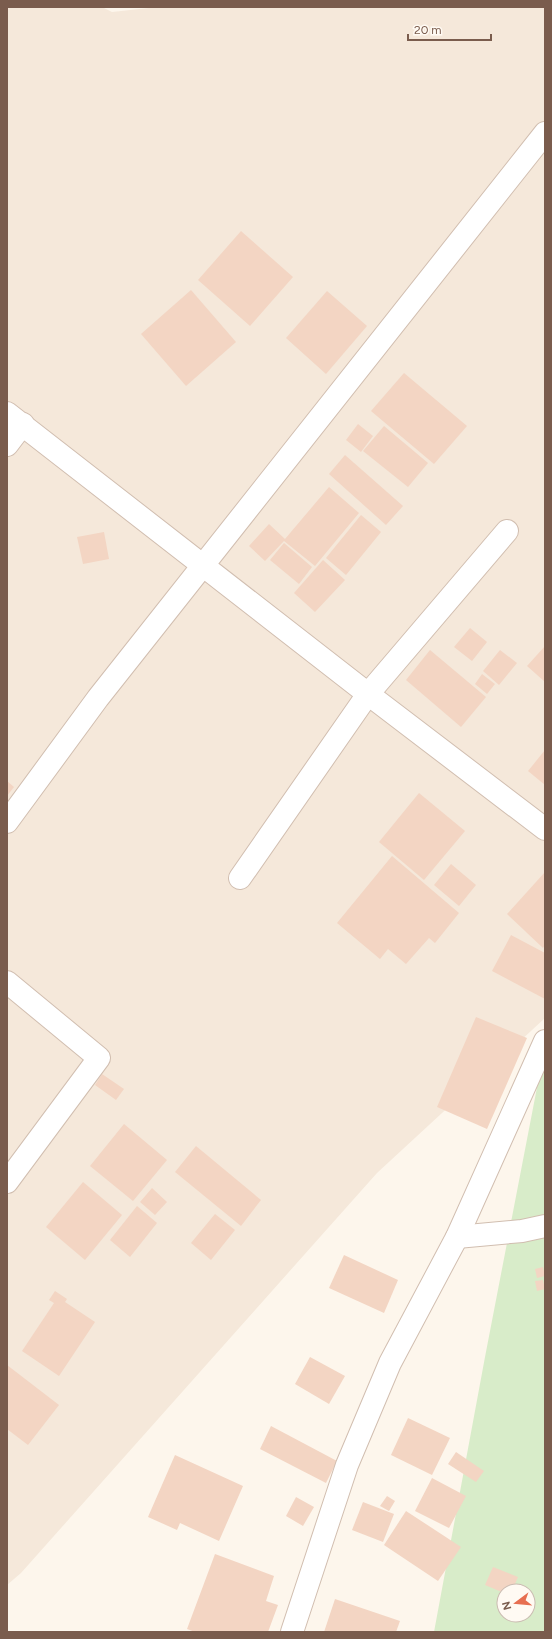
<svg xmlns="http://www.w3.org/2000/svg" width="552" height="1639" viewBox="0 0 552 1639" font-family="Figtree,sans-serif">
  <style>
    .residential { fill: #f5e8da }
    .green { fill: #d8ecc9; fill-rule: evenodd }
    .building { fill: #f3d5c3 }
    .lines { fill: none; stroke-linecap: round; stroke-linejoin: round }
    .minor-casing { stroke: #d1beb0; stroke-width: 24 }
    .minor { stroke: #fff; stroke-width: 22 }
  </style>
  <rect width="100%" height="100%" fill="#fdf6ec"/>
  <path class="residential" d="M 7,7 L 102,7 L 112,12 L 158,7 L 545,7 L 545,1018 L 377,1173 L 21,1573 L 7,1585 Z"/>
  <path class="green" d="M 545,1046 L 545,1632 L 434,1632 L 485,1357 ZM 504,1591 L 528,1591 L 528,1615 L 504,1615 Z"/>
  <g class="building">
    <path d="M 241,231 L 293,277 L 250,326 L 198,280 Z"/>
    <path d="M 191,290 L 236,342 L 186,386 L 141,334 Z"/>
    <path d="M 327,291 L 367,326 L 326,374 L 286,338 Z"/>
    <path d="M 404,373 L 467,426 L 434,464 L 371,411 Z"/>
    <path d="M 358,424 L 373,436 L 361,452 L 346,440 Z"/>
    <path d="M 384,426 L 428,463 L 408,487 L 363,451 Z"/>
    <path d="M 345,455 L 403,506 L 386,525 L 329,474 Z"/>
    <path d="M 329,487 L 359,513 L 315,566 L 284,541 L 265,561 L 249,546 L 269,524 L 285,539 Z"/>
    <path d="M 361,515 L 381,532 L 346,575 L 326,558 Z"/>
    <path d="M 104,532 L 109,559 L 83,564 L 77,537 Z"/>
    <path d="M 284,543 L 312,567 L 299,584 L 270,560 Z"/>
    <path d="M 323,560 L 345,580 L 315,612 L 294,593 Z"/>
    <path d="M 470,628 L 487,642 L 472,661 L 454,647 Z"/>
    <path d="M 545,646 L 545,682 L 527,666 Z"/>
    <path d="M 430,650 L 486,697 L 461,727 L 406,680 Z"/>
    <path d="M 500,650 L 517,663 L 499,685 L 483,671 Z"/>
    <path d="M 482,674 L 495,684 L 487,694 L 475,684 Z"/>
    <path d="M 545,750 L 545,785 L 528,771 Z"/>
    <path d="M 7,781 L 14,787 L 7,796 Z"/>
    <path d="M 419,793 L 465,831 L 424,880 L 379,842 Z"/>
    <path d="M 392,856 L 459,913 L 435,943 L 429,938 L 406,964 L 388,949 L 380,959 L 337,923 Z"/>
    <path d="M 451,864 L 476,885 L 459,906 L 434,885 Z"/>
    <path d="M 545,872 L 545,945 L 543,948 L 507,914 Z"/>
    <path d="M 511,935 L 545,953 L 545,999 L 492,971 Z"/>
    <path d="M 476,1017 L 527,1038 L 487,1129 L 437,1107 Z"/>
    <path d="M 102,1074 L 124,1089 L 116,1100 L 95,1085 Z"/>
    <path d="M 124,1124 L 167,1160 L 133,1201 L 90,1166 Z"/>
    <path d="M 196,1146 L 261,1200 L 241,1226 L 175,1172 Z"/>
    <path d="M 83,1182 L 122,1215 L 85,1260 L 46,1227 Z"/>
    <path d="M 152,1188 L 167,1202 L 155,1215 L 140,1202 Z"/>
    <path d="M 137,1206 L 157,1223 L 130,1257 L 110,1240 Z"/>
    <path d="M 215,1214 L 235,1230 L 211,1260 L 191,1243 Z"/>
    <path d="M 344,1255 L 398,1280 L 384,1313 L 329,1288 Z"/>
    <path d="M 543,1267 L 545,1276 L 537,1278 L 535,1269 Z"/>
    <path d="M 543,1280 L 545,1289 L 537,1291 L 535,1281 Z"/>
    <path d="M 55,1291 L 67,1299 L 65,1302 L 95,1322 L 59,1376 L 22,1351 L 54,1303 L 49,1300 Z"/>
    <path d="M 310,1357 L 345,1376 L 329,1404 L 295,1384 Z"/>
    <path d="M 7,1365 L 59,1405 L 28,1445 L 7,1429 Z"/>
    <path d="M 408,1418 L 450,1438 L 432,1475 L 391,1455 Z"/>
    <path d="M 271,1426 L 337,1461 L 326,1483 L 260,1449 Z"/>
    <path d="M 456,1452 L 484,1471 L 476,1482 L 448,1464 Z"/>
    <path d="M 175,1455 L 243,1486 L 219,1541 L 180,1523 L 177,1530 L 148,1517 Z"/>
    <path d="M 432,1478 L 466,1496 L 449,1528 L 415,1511 Z"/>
    <path d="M 387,1496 L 395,1501 L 389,1511 L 380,1506 Z"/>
    <path d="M 296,1497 L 314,1507 L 303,1526 L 286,1516 Z"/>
    <path d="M 363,1502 L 394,1514 L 383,1542 L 352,1530 Z"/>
    <path d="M 406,1511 L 461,1547 L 438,1581 L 384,1545 Z"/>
    <path d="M 215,1554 L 274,1576 L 266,1601 L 278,1605 L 268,1632 L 195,1632 L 187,1629 Z"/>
    <path d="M 493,1567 L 518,1577 L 512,1591 L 504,1591 L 504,1593 L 485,1585 Z"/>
    <path d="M 335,1599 L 400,1621 L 396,1632 L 324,1632 Z"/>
  </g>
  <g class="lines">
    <defs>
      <g id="minor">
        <path d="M 7,413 L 368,694 L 507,531"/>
        <path d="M 7,445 L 23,424"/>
        <path d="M 7,822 L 98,698 L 545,133"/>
        <path d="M 240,878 L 368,694 L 545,829"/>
        <path d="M 7,982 L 99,1058 L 7,1182"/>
        <path d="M 457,1237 L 522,1231 L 545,1226"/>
        <path d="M 292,1632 L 347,1465 L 390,1363 L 457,1237 L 545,1041"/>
      </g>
    </defs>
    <use href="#minor" class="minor-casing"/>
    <use href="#minor" class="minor"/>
  </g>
  <rect width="552" height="1639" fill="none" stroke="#7a5c4d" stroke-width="16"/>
  <g transform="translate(516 1603) rotate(254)"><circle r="19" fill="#fffaf3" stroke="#cabbb1"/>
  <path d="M0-3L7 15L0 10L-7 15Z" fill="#e76f51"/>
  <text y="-6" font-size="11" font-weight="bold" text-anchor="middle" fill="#7a5c4d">N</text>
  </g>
  <path d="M408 34v6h83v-6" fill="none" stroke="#7a5c4d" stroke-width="2"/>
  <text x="414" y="34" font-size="12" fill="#7a5c4d" stroke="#fffaf3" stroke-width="3" paint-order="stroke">20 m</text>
</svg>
